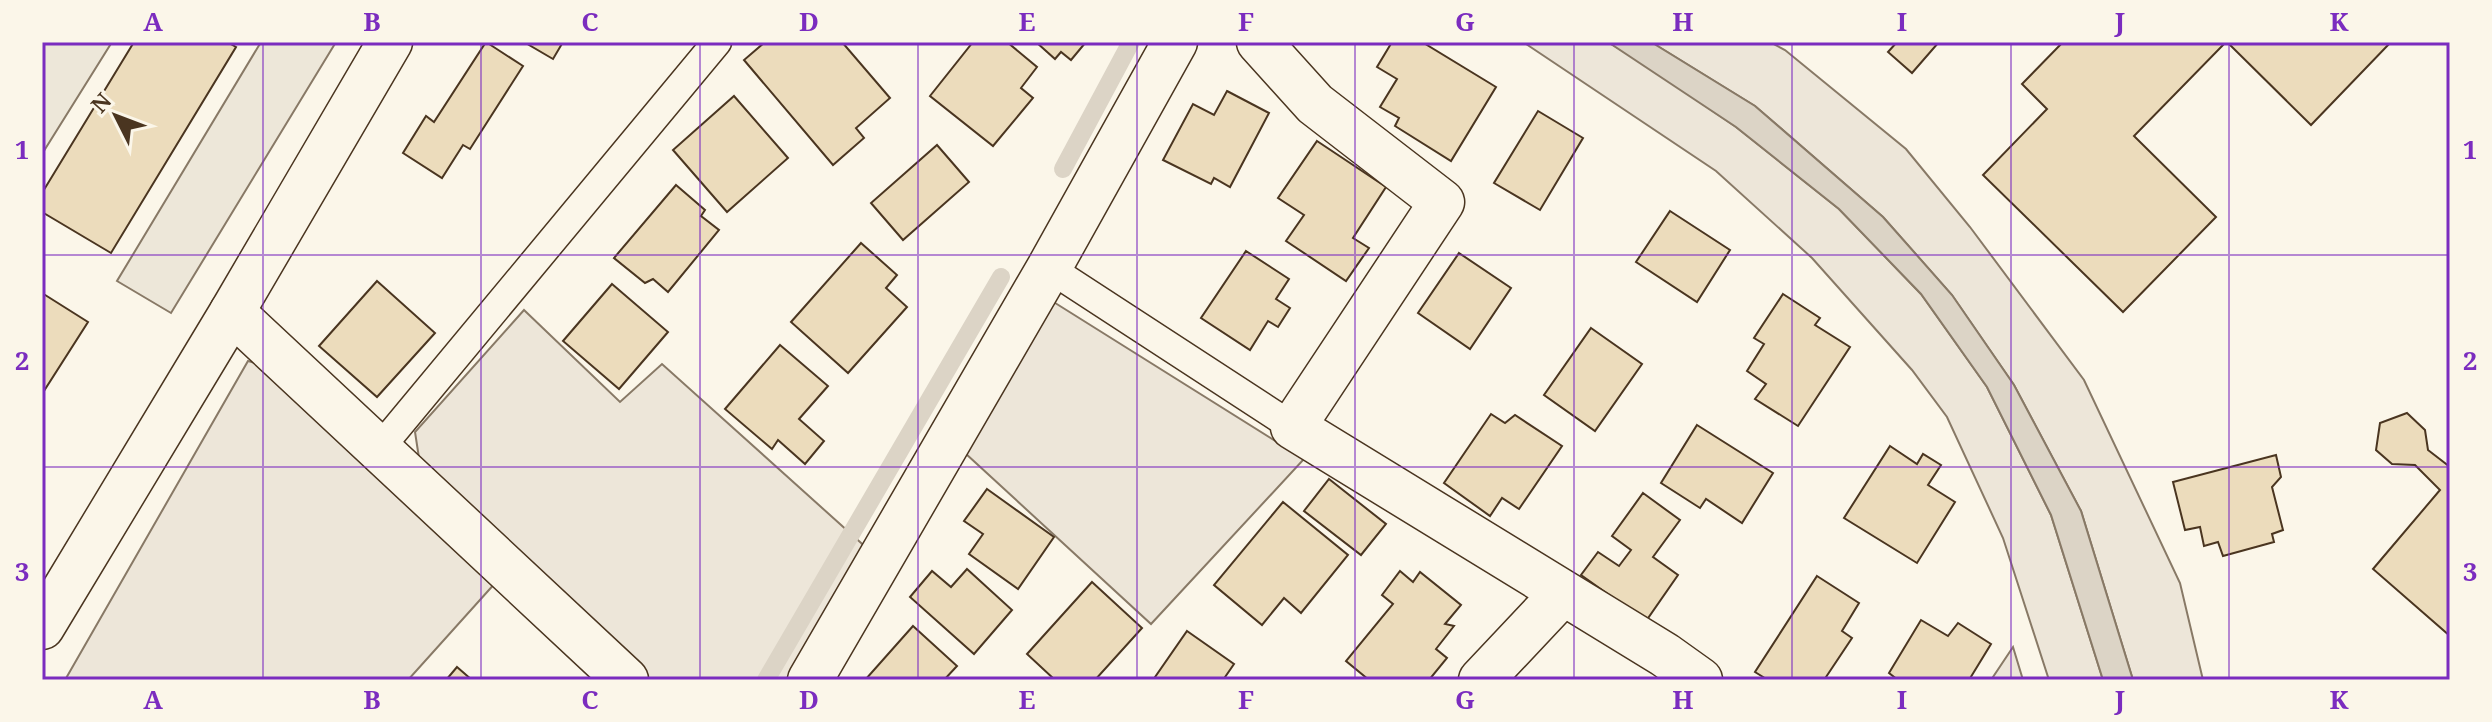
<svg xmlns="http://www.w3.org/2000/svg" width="2492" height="722" viewBox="0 0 2492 722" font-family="'Noto Serif',serif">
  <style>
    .green { fill: #ede6d9; stroke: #887966; stroke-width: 2 }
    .parking { fill: #ede7d9; stroke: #887966; stroke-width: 2 }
    .water { fill: #dcd4c6; stroke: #887966; stroke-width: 2 }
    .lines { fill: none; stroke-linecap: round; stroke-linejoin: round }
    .stream { stroke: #dcd4c6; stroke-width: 18 }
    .building { fill: #ecdcbc; stroke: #4a3520; stroke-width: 2 }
    .lane-casing { stroke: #4a3520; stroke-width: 31 }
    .street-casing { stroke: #4a3520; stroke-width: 47 }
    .secondary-casing { stroke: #4a3520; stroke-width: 47 }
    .lane { stroke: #fbf6e9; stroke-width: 28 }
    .street { stroke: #fbf6e9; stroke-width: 44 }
    .secondary { stroke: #fbf6e9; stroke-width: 44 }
    .grid { fill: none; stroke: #7b2cbf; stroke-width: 2; stroke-opacity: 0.55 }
    .neatline { fill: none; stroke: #7b2cbf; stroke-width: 3 }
    .grid-label { font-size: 26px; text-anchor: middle; font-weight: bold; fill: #7b2cbf }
  </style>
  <rect width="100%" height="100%" fill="#fbf6e9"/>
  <g class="green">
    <path d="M 1523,42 L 1608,42 L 1647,66 L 1736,127 L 1839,209 L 1921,294 L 1987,387 L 2051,515 L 2103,680 L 2049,680 L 2003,538 L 1947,417 L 1912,370 L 1812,258 L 1716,171 Z"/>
    <path d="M 1651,42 L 1770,42 L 1785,50 L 1906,149 L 1970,227 L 2084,380 L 2180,583 L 2203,680 L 2133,680 L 2081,511 L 2014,385 L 1952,295 L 1883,217 L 1755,106 Z"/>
    <path d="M 1052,301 L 1304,459 L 1151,624 L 965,453 Z"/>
    <path d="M 524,310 L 620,402 L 662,364 L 870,551 L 792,680 L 650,680 L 419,458 L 415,432 Z"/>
    <path d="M 248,361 L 262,365 L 497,581 L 408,680 L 65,680 Z"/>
    <path d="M 2013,647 L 2023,680 L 1991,680 Z"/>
  </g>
  <g class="parking">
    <path d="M 42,42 L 112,42 L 42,154 Z"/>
    <path d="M 261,42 L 336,42 L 171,313 L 117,281 Z"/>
  </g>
  <path class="water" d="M 1608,42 L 1651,42 L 1755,106 L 1883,217 L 1952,295 L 2014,385 L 2081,511 L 2133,680 L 2103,680 L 2051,515 L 1987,387 L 1921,294 L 1839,209 L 1736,127 Z"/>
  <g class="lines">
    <g class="stream">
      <path d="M 1063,169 L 1131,42"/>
      <path d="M 766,680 L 1001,277"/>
    </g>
  </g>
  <g class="building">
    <path d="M 134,42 L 227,42 L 236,47 L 111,253 L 42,212 L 42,193 Z"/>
    <path d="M 486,42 L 523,66 L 470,149 L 463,145 L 442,178 L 403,153 L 426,116 L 434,122 Z"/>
    <path d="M 524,42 L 563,42 L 553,59 Z"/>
    <path d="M 765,42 L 842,42 L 890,98 L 856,128 L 864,138 L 833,165 L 744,60 Z"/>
    <path d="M 973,42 L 1007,42 L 1037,67 L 1021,88 L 1033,98 L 993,146 L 930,96 Z"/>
    <path d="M 1036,42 L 1086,42 L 1071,60 L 1061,52 L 1055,59 Z"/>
    <path d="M 1392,42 L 1422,42 L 1496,87 L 1451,161 L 1395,126 L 1399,118 L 1380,107 L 1397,79 L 1377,67 Z"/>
    <path d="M 1897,42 L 1939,42 L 1912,73 L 1888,52 Z"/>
    <path d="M 2063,42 L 2226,42 L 2134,136 L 2216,217 L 2123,312 L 1983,175 L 2047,109 L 2022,84 Z"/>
    <path d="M 2227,42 L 2389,42 L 2390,43 L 2311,125 Z"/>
    <path d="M 1227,91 L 1269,113 L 1230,187 L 1214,178 L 1211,184 L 1163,160 L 1193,104 L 1214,115 Z"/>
    <path d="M 734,96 L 788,158 L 727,212 L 673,150 Z"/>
    <path d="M 1538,111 L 1583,138 L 1540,210 L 1494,183 Z"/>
    <path d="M 1317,141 L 1386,187 L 1353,238 L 1369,248 L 1346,281 L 1286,241 L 1304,215 L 1278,198 Z"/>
    <path d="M 937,145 L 969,182 L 903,240 L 871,203 Z"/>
    <path d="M 676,185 L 705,210 L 701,216 L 719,230 L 668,292 L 653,279 L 645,283 L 614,258 Z"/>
    <path d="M 1670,211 L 1730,250 L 1697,302 L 1636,262 Z"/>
    <path d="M 861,243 L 897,275 L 886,288 L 907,307 L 848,373 L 791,322 Z"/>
    <path d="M 1246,251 L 1289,279 L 1276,299 L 1290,308 L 1278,327 L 1268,321 L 1250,350 L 1201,318 Z"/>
    <path d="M 1459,253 L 1511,288 L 1470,349 L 1418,313 Z"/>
    <path d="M 377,281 L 435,333 L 377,397 L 319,346 Z"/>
    <path d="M 612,284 L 668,332 L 619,389 L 563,341 Z"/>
    <path d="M 42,293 L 88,322 L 42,394 Z"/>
    <path d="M 1783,294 L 1820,318 L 1815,325 L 1850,347 L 1798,426 L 1755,399 L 1766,384 L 1747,371 L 1764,344 L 1754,338 Z"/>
    <path d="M 1591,328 L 1642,364 L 1595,431 L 1544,395 Z"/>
    <path d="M 780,345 L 828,386 L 799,419 L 824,441 L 805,464 L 778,440 L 772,449 L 725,409 Z"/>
    <path d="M 2407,413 L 2425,430 L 2428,450 L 2450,467 L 2450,636 L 2373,569 L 2440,490 L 2415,465 L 2392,464 L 2376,450 L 2380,423 Z"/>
    <path d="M 1491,414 L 1505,423 L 1515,415 L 1562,446 L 1519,509 L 1502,498 L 1490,516 L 1444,483 Z"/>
    <path d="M 1697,425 L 1773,473 L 1742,523 L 1706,499 L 1700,508 L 1661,483 Z"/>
    <path d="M 1890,446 L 1917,464 L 1923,454 L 1941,465 L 1928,485 L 1955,502 L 1917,563 L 1844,518 Z"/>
    <path d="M 2276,455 L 2281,477 L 2272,487 L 2283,530 L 2272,534 L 2274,542 L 2223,556 L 2218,542 L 2204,546 L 2200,527 L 2185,530 L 2173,482 Z"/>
    <path d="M 1329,479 L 1386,524 L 1361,555 L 1304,511 Z"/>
    <path d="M 987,489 L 1054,537 L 1018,589 L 969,554 L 983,534 L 964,521 Z"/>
    <path d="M 1643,493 L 1680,520 L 1653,557 L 1678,575 L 1646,621 L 1581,575 L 1598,552 L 1619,566 L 1631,550 L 1612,536 Z"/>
    <path d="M 1283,502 L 1348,555 L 1301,613 L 1284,598 L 1262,625 L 1214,585 Z"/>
    <path d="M 967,569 L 1012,610 L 974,654 L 910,597 L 932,571 L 951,587 Z"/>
    <path d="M 1400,571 L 1413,582 L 1420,572 L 1461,605 L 1445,624 L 1454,626 L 1436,649 L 1447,658 L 1429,680 L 1369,680 L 1346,661 L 1393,604 L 1382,595 Z"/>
    <path d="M 1817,576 L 1859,603 L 1842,631 L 1852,638 L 1824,680 L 1768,680 L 1755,672 Z"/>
    <path d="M 1092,582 L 1142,628 L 1095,680 L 1055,680 L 1027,654 Z"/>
    <path d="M 1921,620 L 1948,636 L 1958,623 L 1991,644 L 1969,680 L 1898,680 L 1889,673 Z"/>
    <path d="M 913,626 L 957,666 L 944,680 L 865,680 Z"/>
    <path d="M 1187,631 L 1234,664 L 1223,680 L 1153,680 Z"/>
    <path d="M 457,667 L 472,680 L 446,680 Z"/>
  </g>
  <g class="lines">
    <defs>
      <g id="lane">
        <path d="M 1049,268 L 1293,427"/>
        <path d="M 379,449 L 717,42"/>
      </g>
      <g id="street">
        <path d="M 1259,42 L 1315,104 L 1442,202 L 1293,427 L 1665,655 L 1700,680"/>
        <path d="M 232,312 L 626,680"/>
        <path d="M 810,680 L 1049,268 L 1175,42"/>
        <path d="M 1481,680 L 1563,593"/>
      </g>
      <path id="secondary" d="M 42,627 L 232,312 L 390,42"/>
    </defs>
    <use href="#lane" class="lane-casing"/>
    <use href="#street" class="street-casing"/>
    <use href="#secondary" class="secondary-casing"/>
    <use href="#lane" class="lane"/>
    <use href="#street" class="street"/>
    <use href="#secondary" class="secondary"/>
  </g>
  <path class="grid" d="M 263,42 L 263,680M 481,42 L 481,680M 700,42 L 700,680M 918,42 L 918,680M 1137,42 L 1137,680M 1355,42 L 1355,680M 1574,42 L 1574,680M 1792,42 L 1792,680M 2011,42 L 2011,680M 2229,42 L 2229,680M 42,255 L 2450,255M 42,467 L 2450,467"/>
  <rect width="2492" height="722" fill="none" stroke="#fbf6e9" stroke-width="88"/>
  <g transform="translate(116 116) rotate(312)" stroke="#fbf6e9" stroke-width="6" paint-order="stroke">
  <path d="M0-6L14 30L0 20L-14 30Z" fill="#4a3520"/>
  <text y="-12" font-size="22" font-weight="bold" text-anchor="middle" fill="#4a3520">N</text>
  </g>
  <rect x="44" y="44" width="2404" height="634" class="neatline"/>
  <g class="grid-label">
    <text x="153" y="31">A</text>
    <text x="372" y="31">B</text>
    <text x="590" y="31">C</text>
    <text x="809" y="31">D</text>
    <text x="1027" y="31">E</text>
    <text x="1246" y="31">F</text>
    <text x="1465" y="31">G</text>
    <text x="1683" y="31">H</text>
    <text x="1902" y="31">I</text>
    <text x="2120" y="31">J</text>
    <text x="2339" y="31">K</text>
    <text x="22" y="159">1</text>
    <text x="2470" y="159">1</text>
    <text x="22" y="370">2</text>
    <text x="2470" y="370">2</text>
    <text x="22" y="581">3</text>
    <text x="2470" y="581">3</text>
    <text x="153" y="709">A</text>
    <text x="372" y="709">B</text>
    <text x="590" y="709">C</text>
    <text x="809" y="709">D</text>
    <text x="1027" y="709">E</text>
    <text x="1246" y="709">F</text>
    <text x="1465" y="709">G</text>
    <text x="1683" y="709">H</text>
    <text x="1902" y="709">I</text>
    <text x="2120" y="709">J</text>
    <text x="2339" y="709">K</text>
  </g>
</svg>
